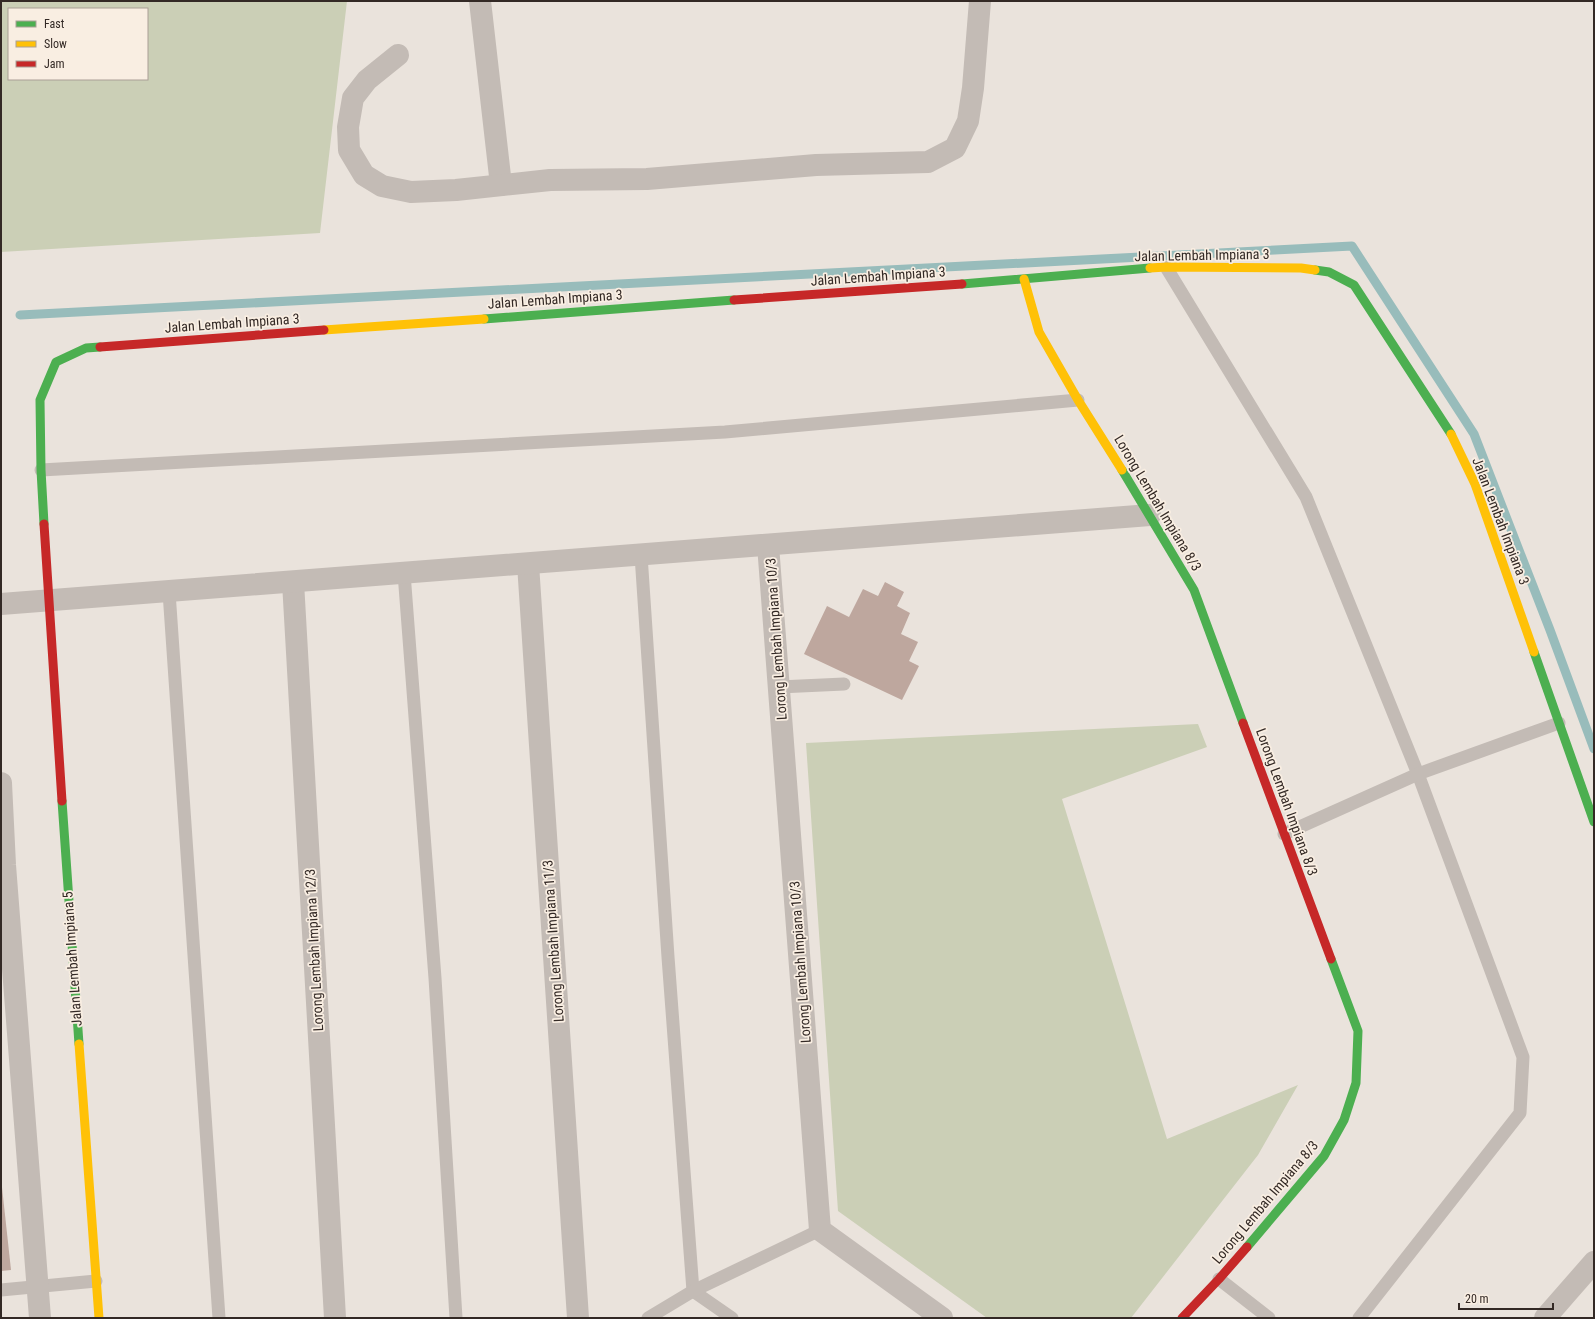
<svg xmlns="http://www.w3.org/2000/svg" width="1595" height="1319" viewBox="0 0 1595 1319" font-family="'Roboto Condensed',sans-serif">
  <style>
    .green { fill: #cbcfb6; fill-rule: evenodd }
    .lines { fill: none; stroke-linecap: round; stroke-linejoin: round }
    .stream { stroke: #98bcbb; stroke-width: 9 }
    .building { fill: #bea79e }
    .lane { stroke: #c3bbb5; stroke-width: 13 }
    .street { stroke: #c3bbb5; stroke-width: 22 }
    .fast { stroke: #4caf50; stroke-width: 9 }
    .slow { stroke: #ffc107; stroke-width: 9 }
    .jam { stroke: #c62828; stroke-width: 9 }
    .labels { text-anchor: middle; stroke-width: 3.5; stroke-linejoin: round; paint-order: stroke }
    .street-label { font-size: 14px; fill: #332925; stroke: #f9eee2 }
  </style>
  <rect width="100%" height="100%" fill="#eae3dc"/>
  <g class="green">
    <path d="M 1,1 L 347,1 L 320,233 L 1,252 ZM 9,9 L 147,9 L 147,79 L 9,79 Z"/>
    <path d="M 1198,724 L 1207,747 L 1062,799 L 1167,1139 L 1298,1085 L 1258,1155 L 1131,1318 L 987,1318 L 838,1211 L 806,743 Z"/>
  </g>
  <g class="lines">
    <path class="stream" d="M 20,315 L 1352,246 L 1474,434 L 1550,630 L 1594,749"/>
  </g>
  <g class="building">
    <path d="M 885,582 L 904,592 L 897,606 L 910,613 L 901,634 L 918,642 L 909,661 L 919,666 L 902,700 L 804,654 L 827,606 L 849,617 L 863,589 L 878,596 Z"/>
    <path d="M 1,1178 L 11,1270 L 1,1271 Z"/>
  </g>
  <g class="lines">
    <g class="lane">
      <path d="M 1166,267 L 1306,497 L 1418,774 L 1523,1057 L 1520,1113 L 1359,1318"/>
      <path d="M 41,470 L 725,432 L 1078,400"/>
      <path d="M 641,555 L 668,957 L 693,1291 L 732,1318"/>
      <path d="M 404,573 L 435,978 L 456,1318"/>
      <path d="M 169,592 L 219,1318"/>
      <path d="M 779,687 L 844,684"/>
      <path d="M 1284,834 L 1418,774 L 1559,723"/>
      <path d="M 1219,1279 L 1269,1318"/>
      <path d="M 1,1290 L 96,1281"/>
      <path d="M 648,1318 L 693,1291 L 820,1230"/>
    </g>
    <g class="street">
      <path d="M 480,1 L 501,185"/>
      <path d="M 398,55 L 367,80 L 353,98 L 348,127 L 349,150 L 364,175 L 382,186 L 411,192 L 456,190 L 550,180 L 647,179 L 816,165 L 928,162 L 955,148 L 968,121 L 973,88 L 980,1"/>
      <path d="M 768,545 L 820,1230 L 942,1318"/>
      <path d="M 528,564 L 578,1318"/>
      <path d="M 293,582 L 335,1318"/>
      <path d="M 1,604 L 1150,515"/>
      <path d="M 1,783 L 5,865 L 40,1318"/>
      <path d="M 1545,1318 L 1594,1262"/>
    </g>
    <g class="fast">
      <path d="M 1315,270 L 1329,272 L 1354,285 L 1451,434"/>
      <path d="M 962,284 L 1150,268"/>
      <path d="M 484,319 L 734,300"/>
      <path d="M 1122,470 L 1194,590 L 1243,723"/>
      <path d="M 44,524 L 41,470 L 40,400 L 56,362 L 86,348 L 100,347"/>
      <path d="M 1534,652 L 1594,822"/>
      <path d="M 62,801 L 79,1044"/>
      <path d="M 1247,1247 L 1324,1156 L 1344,1120 L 1356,1083 L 1358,1031 L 1331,959"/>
    </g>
    <g class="slow">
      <path d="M 1150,268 L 1166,267 L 1301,268 L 1315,270"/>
      <path d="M 1024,279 L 1039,332 L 1078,400 L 1122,470"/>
      <path d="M 324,330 L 484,319"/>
      <path d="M 1451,434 L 1475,484 L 1534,652"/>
      <path d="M 79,1044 L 99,1318"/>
    </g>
    <g class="jam">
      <path d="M 734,300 L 962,284"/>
      <path d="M 100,347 L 324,330"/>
      <path d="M 44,524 L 62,801"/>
      <path d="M 1243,723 L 1331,959"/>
      <path d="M 1182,1318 L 1219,1279 L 1247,1247"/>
    </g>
  </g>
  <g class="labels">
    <g class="street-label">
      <text transform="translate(1202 255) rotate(-1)" y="5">Jalan Lembah Impiana 3</text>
      <text transform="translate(878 276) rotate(-4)" y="5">Jalan Lembah Impiana 3</text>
      <text transform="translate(555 299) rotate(-4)" y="5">Jalan Lembah Impiana 3</text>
      <text transform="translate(232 323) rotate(-4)" y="5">Jalan Lembah Impiana 3</text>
      <text transform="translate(1158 503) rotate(59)" y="5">Lorong Lembah Impiana 8/3</text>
      <text transform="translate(1501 521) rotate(69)" y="5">Jalan Lembah Impiana 3</text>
      <text transform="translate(776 639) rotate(-94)" y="5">Lorong Lembah Impiana 10/3</text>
      <text transform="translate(1287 802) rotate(70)" y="5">Lorong Lembah Impiana 8/3</text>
      <text transform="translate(553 941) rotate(-94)" y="5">Lorong Lembah Impiana 11/3</text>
      <text transform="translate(314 950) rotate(-93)" y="5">Lorong Lembah Impiana 12/3</text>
      <text transform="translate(72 959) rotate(-94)" y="5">Jalan Lembah Impiana 5</text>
      <text transform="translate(800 962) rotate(-94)" y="5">Lorong Lembah Impiana 10/3</text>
      <text transform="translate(1265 1202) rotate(-50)" y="5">Lorong Lembah Impiana 8/3</text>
    </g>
  </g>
  <rect width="1595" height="1319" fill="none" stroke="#332925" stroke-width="4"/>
  <rect x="8" y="8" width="140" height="72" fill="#f9eee2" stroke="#aa9f96"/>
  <rect x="16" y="21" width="20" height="6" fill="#4caf50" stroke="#aa9f96"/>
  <text x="44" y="28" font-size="12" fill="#332925">Fast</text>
  <rect x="16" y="41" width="20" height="6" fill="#ffc107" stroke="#aa9f96"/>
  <text x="44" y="48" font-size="12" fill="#332925">Slow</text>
  <rect x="16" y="61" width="20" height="6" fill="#c62828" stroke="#aa9f96"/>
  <text x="44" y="68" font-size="12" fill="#332925">Jam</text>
  <path d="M1459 1303v6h94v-6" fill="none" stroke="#332925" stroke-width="2"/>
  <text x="1465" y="1303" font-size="12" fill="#332925" stroke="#f9eee2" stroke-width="3" paint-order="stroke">20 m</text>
</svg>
